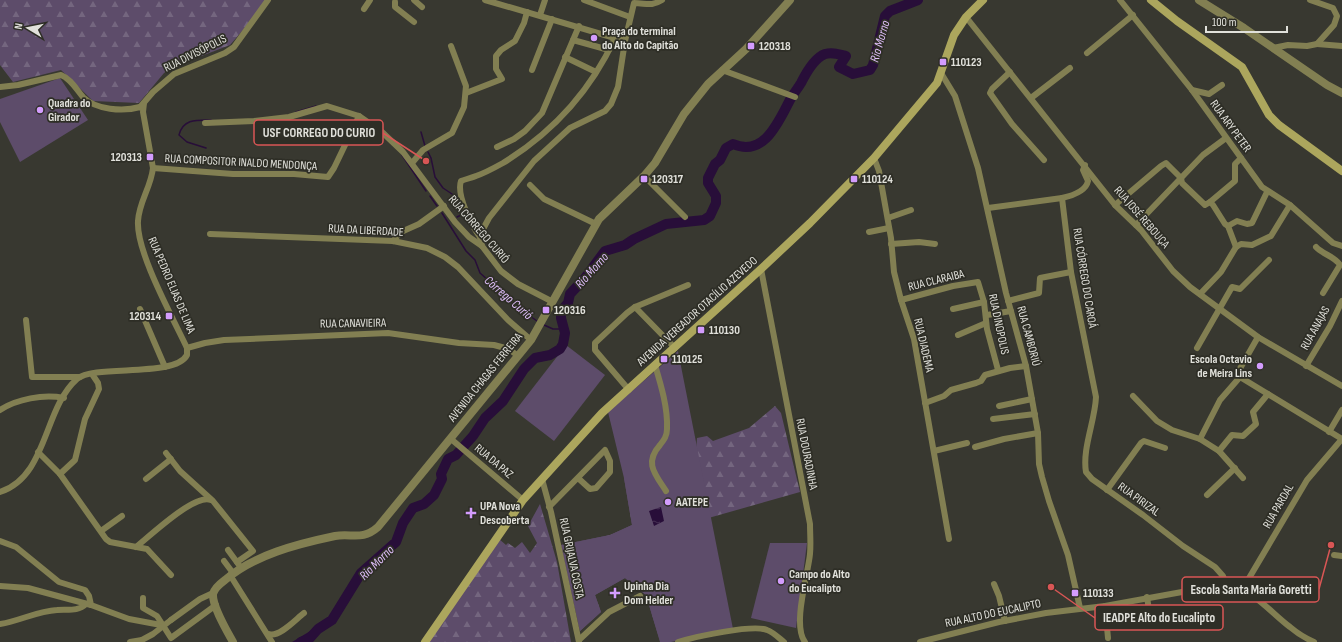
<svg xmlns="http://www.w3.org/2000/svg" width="1342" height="642" viewBox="0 0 1342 642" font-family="'Sofia Sans Condensed',sans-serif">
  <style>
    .forest { fill: url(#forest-firs) }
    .garden { fill: #5d4c6a }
    .water { fill: url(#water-ripples) }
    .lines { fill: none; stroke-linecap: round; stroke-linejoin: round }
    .stream { stroke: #280e39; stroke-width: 1.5 }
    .river { stroke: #280e39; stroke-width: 10 }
    .minor { stroke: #827f52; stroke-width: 6 }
    .tertiary { stroke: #827f52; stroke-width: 8 }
    .secondary { stroke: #aca65d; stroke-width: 8 }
    .minor-bridge { stroke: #827f52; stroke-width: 6 }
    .poi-dot { fill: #d39cfd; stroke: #2e2e26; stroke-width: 1.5 }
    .labels { text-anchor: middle; stroke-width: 3.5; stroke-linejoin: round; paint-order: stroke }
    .poi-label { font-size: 12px; font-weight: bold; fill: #e1e1db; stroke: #2e2e26; text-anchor: start }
    .street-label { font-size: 12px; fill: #e1e1db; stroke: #2e2e26 }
    .water-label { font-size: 13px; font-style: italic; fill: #e0bffb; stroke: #2e2e26 }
    .leader { fill: none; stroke: #d95655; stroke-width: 1.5 }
    .callout-dot { fill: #d95655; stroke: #2e2e26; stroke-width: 1.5 }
    .callout { fill: #2e2e26; stroke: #d95655; stroke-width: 1.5 }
    .callout-label { font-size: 13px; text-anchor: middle; font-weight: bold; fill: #e1e1db }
  </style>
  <defs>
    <pattern id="forest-firs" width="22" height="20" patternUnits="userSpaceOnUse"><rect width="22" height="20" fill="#5d4c6a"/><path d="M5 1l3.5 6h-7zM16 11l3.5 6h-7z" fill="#74667f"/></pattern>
    <pattern id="water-ripples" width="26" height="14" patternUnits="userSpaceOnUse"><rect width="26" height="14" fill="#280e39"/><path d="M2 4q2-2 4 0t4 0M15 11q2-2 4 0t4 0" fill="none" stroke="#473155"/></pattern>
  </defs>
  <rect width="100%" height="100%" fill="#383830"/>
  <g class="forest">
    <path d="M 0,0 L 269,0 L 230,45 L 173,67 L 164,73 L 139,103 L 93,101 L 61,70 L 13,82 L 0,65 Z"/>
    <path d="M 775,406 L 781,413 L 800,492 L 705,519 L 660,641 L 646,595 L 625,578 L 595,595 L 601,612 L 580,631 L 561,545 L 610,535 L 632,525 L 624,478 L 696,452 L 697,438 L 707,436 L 713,441 L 749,428 Z"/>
    <path d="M 540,504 L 557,562 L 571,642 L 429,642 L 499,539 L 506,545 L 508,543 L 515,548 L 522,542 L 530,553 L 537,543 L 528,526 Z"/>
  </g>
  <g class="garden">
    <path d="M 60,78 L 88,120 L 20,162 L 0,122 L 0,99 Z"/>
    <path d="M 566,345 L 605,375 L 554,441 L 515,411 Z"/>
    <path d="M 678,351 L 733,629 L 671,642 L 660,642 L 646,595 L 625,578 L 595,595 L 601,612 L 580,631 L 561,545 L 610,535 L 632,525 L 624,478 L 608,412 Z"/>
    <path d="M 770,543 L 807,543 L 796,628 L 751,618 Z"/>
  </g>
  <g class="water">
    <path d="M 661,507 L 664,521 L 654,526 L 649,511 Z"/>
    <path d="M 330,619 L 333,620 L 308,642 L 292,642 Z"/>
  </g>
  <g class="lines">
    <g class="stream">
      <path d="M 296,112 L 316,106"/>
      <path d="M 421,132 L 425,146"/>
      <path d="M 206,148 L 187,142 L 179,135 C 183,119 196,120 211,120"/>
      <path d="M 428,152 L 431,158 L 435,177 L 443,188 L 455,196 L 459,203 L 461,215 L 457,217"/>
      <path d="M 402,155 L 426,191"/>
      <path d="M 430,196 L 437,206"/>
      <path d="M 442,213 L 466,251 L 475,260 L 480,273 L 523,311 L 537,321"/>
      <path d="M 544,325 L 553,329 L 564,329"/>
    </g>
    <path class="river" d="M 301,642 L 309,639 L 318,629 L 332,620 L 361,573 L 396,542 L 403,523 L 413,508 L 424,504 L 434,495 L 442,479 L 441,474 L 448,459 L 456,455 L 473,436 L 485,418 L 503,401 L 524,369 L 535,358 L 550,355 L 560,349 L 563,344 L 565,333 L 561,318 L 561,311 L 568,303 L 570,294 L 585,278 L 605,251 L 625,245 L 634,239 L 666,224 L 704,220 L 710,216 L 716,203 L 716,196 L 708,183 L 708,178 L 715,164 L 720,160 L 726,148 L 733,144 C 765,158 779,120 791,98 C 794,93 798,88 801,83 C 806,73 814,58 825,54 C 832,52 838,54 846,56 L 839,67 L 853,74 L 870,70 L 873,65 L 885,16 L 890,11 L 918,0"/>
    <g class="minor">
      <path d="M 414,0 L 422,7"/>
      <path d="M 485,0 L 625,41"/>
      <path d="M 584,0 L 630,17"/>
      <path d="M 1120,0 L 1192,90 L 1262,187 L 1290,205 L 1333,243 L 1342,246"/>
      <path d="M 395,2 L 395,7 L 414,22"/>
      <path d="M 364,9 L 370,0"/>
      <path d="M 540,15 L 545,0"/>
      <path d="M 966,17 L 1115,205 L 1141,230 L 1173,271 L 1190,287 L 1258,337 L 1342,386"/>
      <path d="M 573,40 L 609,50"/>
      <path d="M 1317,44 L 1342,46"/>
      <path d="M 1273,48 L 1288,45 L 1307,46 L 1317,44 L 1334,25 L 1337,16 L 1333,8 L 1310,0"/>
      <path d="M 1087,53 L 1133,15"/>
      <path d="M 565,57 L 596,72"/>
      <path d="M 532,70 L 552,19"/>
      <path d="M 722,70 L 795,97"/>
      <path d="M 1010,72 L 992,89 L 990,93 L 1012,124 L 1044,160"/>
      <path d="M 941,73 L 955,96 L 978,168 L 1006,293 L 1026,366 L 1038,433 L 1039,464 L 1042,477 L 1049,501 L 1068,555 L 1080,608"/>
      <path d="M 0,87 L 18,85 L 61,75 C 71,79 76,89 83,97 C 96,110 123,112 140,107 L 142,108"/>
      <path d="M 1192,90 L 1209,94 L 1222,85"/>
      <path d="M 466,93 L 502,79 L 496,69 L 496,56 L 501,50 L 515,41 L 524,23 L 527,12"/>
      <path d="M 1031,98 L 1070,68"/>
      <path d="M 141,106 L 153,92 L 174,74 L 225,53 L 234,47 L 268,0"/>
      <path d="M 205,123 L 254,121 L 289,117 L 327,106 L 359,116 L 382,132 L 403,152 L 455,222 L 469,237 L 482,246 L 501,271 L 518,284 L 553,302"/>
      <path d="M 497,147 L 514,139 L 525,131 L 542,113 L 579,26"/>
      <path d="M 874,158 L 879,171 L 891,238 L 894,272 L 901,300 L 914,339 L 949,539"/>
      <path d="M 412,163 L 423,150 L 452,133 L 464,107 L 466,86 L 451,46"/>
      <path d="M 1085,165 L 1083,170 L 1088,181 C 1086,191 1071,196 1062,198 L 1071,272 L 1096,397 C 1095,421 1082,449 1086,472 L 1092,479 L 1143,515 L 1183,546 L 1215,567 L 1223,576 L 1226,584"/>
      <path d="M 153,168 L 233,174 L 294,174 L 328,177 L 334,168 L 359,116"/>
      <path d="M 644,176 L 685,217"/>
      <path d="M 530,185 L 544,199 L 596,224"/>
      <path d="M 1210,202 L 1235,181 L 1235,164 L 1241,158"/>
      <path d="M 1115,205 L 1161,166 L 1166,163 L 1181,178 L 1182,183 L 1205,205 L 1210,202 L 1213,205 L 1225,224 L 1228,226 L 1236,247"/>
      <path d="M 988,208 L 1062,198"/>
      <path d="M 888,218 L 911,210"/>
      <path d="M 1136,225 L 1203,155 L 1226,138"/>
      <path d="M 1228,226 L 1237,221 L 1247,224 L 1252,223 L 1267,192"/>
      <path d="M 869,232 L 889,228"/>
      <path d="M 210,234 L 393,241 L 427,248 L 445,257 L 458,267 L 508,320 L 531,340"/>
      <path d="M 480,237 C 472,226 456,195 461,181 C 466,179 471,178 476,176 C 485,173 494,168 503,163 C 552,133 591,90 615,38"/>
      <path d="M 393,241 L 401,232 L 419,224 L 444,206"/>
      <path d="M 891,244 L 919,242 L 935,244"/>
      <path d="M 482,246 L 480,237 L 482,231 L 489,218 L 534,161 L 570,128 L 605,111 L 611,104 L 618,87 L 625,41 L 634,3 C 646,3 651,7 662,0"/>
      <path d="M 1236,247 L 1241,244 L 1252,245 L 1271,236 L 1290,205"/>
      <path d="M 1316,247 C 1322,254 1336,257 1340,265 L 1323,293"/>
      <path d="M 761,269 L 810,524 C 810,534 811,544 810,554 C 808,575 792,625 805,642"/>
      <path d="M 1200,294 L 1221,272 L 1236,247"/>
      <path d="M 901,300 L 953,286 L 978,282 L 984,302 L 987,329 L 998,370"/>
      <path d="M 1008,301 L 1039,293 L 1040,278 L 1071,272"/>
      <path d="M 635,307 L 675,348"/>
      <path d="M 140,309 L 165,367"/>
      <path d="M 953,309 L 984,302"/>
      <path d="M 987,315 L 1011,311"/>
      <path d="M 26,320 L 32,377 L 80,377"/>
      <path d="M 958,335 L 986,323"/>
      <path d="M 187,348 L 205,343 L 224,340 L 388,333 L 459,343 L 494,345 L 509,349 L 518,356"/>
      <path d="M 1197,348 L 1232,287 L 1240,289 L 1269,260"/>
      <path d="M 655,365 C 661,385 668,408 667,429 C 667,436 664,440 660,445 C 644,463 655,474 666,491"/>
      <path d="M 1306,366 L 1330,326 L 1342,301"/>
      <path d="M 1240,377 L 1342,439"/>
      <path d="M 629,390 L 595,350 L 595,343 L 627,313 L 635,307 L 688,285"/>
      <path d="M 1133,396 L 1157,421 L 1172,430 L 1200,439 L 1219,451 L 1243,478"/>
      <path d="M 925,403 L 944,396 L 951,390 L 976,383 L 981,381 L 985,375 L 1010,368 L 1026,366"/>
      <path d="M 999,406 L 1032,399"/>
      <path d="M 0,410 C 17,399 43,394 64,398"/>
      <path d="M 993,419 L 1035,414"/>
      <path d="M 1329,432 L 1342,410"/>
      <path d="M 451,439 L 523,500"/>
      <path d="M 1200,439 L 1220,400 L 1240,377 L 1238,372 L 1258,337"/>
      <path d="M 975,447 L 1004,439 L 1038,433"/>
      <path d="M 934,451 L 967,443"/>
      <path d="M 1219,451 L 1232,435 L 1243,436 L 1256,424 L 1253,412 L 1268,394"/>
      <path d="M 38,452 L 60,474 L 106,539 L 110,542 L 147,549 L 171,575"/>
      <path d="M 166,453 L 180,471 L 213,501 L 253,551 L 237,562"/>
      <path d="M 60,474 L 75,460 L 85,419 L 99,389 L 98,383 L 92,374"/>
      <path d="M 146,479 L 171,459"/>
      <path d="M 542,479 L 551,512 L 579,642"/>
      <path d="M 1107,490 L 1141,443 L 1144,441 L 1165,448"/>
      <path d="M 0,492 C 48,476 43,409 77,379 C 95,364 175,378 187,355 L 187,348 C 173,318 136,252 138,221 C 139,202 151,187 153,168 L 143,112 L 144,103"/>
      <path d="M 1207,495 L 1235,468"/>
      <path d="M 549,507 L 605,450 L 610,461 L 610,472 L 596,488 L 590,489 L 578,478"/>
      <path d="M 101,531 L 122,516"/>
      <path d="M 0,541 L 16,547 L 59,582 L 85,590 L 89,596 L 91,605 L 129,619 L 161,625"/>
      <path d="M 136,547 C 150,536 195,493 211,500"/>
      <path d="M 228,550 L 239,565"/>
      <path d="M 1334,555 L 1342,556"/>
      <path d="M 224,561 L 233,573"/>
      <path d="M 230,575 L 272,642"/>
      <path d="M 994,584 L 999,596 L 1005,621"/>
      <path d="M 0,586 L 28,588 L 91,605"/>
      <path d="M 1242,590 L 1307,480 L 1342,439"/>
      <path d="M 1147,597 L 1151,623"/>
      <path d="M 143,598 L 143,608 L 157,616 L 171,638 L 216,605"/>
      <path d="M 1105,606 L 1108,638"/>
      <path d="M 171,620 L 200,599 L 213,593"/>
      <path d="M 0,624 C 20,621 37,611 57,610 C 67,609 78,612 86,604"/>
      <path d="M 269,634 C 279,638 296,619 304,613"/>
      <path d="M 579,640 L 609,612 L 640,596"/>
      <path d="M 130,642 L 142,640"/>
      <path d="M 678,642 C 694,637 753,624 767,630 C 773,632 779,638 784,642"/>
      <path d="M 920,642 L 999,622 L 1046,613 L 1105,606 L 1226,584 C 1252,588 1270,612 1290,627 C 1297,633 1305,638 1314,642"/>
    </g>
    <g class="tertiary">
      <path d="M 1199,0 L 1244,28 L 1327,85 L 1342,93"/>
      <path d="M 233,642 C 227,631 212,606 213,594 C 214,589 221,583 225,580 C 254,555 297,544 335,536 C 352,533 362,541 378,527 L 531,340 L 599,219 L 644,176 L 655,163 L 684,114 L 708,84 L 746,49 L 790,0"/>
    </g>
    <g class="secondary">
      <path d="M 1151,0 L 1177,21 L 1242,67 L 1269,115 L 1279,125 L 1342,171"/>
      <path d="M 425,642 L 523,500 L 602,413 L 761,269 L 810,223 L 874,158 L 937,83 L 954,35 L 966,17 L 983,0"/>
    </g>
    <path class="minor-bridge" d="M 142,640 L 153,634 L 171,620"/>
  </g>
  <g class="poi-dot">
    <circle cx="594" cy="38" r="4"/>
    <rect x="747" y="42" width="8" height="8" rx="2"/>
    <rect x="939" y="58" width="8" height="8" rx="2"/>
    <circle cx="40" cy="110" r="4"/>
    <rect x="146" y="153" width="8" height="8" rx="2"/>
    <rect x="640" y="175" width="8" height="8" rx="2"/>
    <rect x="850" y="175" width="8" height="8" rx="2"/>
    <rect x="542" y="306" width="8" height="8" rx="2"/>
    <rect x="165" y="312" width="8" height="8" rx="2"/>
    <rect x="697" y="326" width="8" height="8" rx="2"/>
    <rect x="660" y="355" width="8" height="8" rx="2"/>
    <circle cx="1260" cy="366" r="4"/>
    <circle cx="668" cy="502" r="4"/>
    <path d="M469 507h4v4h4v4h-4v4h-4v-4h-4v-4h4z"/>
    <circle cx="781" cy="581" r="4"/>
    <path d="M613 587h4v4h4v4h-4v4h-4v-4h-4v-4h4z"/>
    <rect x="1071" y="589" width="8" height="8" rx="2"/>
  </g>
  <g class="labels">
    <g class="poi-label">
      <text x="602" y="35">Praça do terminal<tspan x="602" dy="14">do Alto do Capitão</tspan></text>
      <text x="759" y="50">120318</text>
      <text x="951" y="66">110123</text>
      <text x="48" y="107">Quadra do<tspan x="48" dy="14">Girador</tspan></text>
      <text x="142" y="161" text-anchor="end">120313</text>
      <text x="652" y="183">120317</text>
      <text x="862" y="183">110124</text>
      <text x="554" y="314">120316</text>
      <text x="161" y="320" text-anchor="end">120314</text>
      <text x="709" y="334">110130</text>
      <text x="672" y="363">110125</text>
      <text x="1252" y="363" text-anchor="end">Escola Octavio<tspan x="1252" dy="14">de Meira Lins</tspan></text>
      <text x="676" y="506">AATEPE</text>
      <text x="480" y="510">UPA Nova<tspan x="480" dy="14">Descoberta</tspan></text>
      <text x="789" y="578">Campo do Alto<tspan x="789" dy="14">do Eucalipto</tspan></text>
      <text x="624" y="590">Upinha Dia<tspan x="624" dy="14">Dom Helder</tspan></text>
      <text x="1083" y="597">110133</text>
    </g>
    <g class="street-label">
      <text transform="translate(195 53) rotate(-27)" y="4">RUA DIVISÓPOLIS</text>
      <text transform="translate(1231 126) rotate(54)" y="4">RUA ARY PETER</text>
      <text transform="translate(241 162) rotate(3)" y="4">RUA COMPOSITOR INALDO MENDONÇA</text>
      <text transform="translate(1142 217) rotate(49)" y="4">RUA JOSÉ REBOUÇA</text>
      <text transform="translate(479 229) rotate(49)" y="4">RUA CÓRREGO CURIÓ</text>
      <text transform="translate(366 230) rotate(3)" y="4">RUA DA LIBERDADE</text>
      <text transform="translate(1085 278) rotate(81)" y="4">RUA CÓRREGO DO CAROÁ</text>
      <text transform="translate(936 280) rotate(-14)" y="4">RUA CLARAIBA</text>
      <text transform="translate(172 285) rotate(67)" y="4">RUA PEDRO ELIAS DE LIMA</text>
      <text transform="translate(697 311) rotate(-42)" y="4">AVENIDA VEREADOR OTACÍLIO AZEVEDO</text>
      <text transform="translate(353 323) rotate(-1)" y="4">RUA CANAVIEIRA</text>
      <text transform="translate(999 324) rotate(78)" y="4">RUA DINOPOLIS</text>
      <text transform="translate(1315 328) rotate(-61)" y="4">RUA ANAJAS</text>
      <text transform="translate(1029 336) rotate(75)" y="4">RUA CAMBORIÚ</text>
      <text transform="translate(924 345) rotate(77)" y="4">RUA DIADEMA</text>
      <text transform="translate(485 377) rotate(-51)" y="4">AVENIDA CHAGAS FERREIRA</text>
      <text transform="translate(807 454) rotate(79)" y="4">RUA DOURADINHA</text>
      <text transform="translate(494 461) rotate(40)" y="4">RUA DA PAZ</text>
      <text transform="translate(1139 499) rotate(36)" y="4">RUA PIRIZAL</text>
      <text transform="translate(1278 506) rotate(-60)" y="4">RUA PARDAL</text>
      <text transform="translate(572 558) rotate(78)" y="4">RUA GRIJALVA COSTA</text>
      <text transform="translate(993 613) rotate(-12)" y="4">RUA ALTO DO EUCALIPTO</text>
    </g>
    <g class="water-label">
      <text transform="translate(879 41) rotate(-74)" y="5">Rio Morno</text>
      <text transform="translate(591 270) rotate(-48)" y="5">Rio Morno</text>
      <text transform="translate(509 297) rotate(41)" y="5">Córrego Curió</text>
      <text transform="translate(376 562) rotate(-45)" y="5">Rio Morno</text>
    </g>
  </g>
  <path class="leader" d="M426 161L383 133M1331 545L1319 589M1051 587L1095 618"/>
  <g class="callout-dot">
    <circle cx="426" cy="161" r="4"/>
    <circle cx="1331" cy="545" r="4"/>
    <circle cx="1051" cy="587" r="4"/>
  </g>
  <g class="callout">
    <rect x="254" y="120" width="129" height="25" rx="4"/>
    <rect x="1182" y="577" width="137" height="25" rx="4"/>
    <rect x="1095" y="605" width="128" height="25" rx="4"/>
  </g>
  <g class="callout-label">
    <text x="319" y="137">USF CORREGO DO CURIO</text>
    <text x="1251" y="594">Escola Santa Maria Goretti</text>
    <text x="1159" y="622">IEADPE Alto do Eucalipto</text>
  </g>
  <g transform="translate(28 28) rotate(280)" stroke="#2e2e26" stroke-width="3" paint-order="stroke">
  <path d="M0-3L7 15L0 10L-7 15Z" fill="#e1e1db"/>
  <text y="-6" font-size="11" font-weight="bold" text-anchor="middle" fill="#e1e1db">N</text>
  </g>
  <path d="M1206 26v6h81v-6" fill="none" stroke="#e1e1db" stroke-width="2"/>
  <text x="1212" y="26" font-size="12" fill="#e1e1db" stroke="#2e2e26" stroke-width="3" paint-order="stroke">100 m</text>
</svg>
